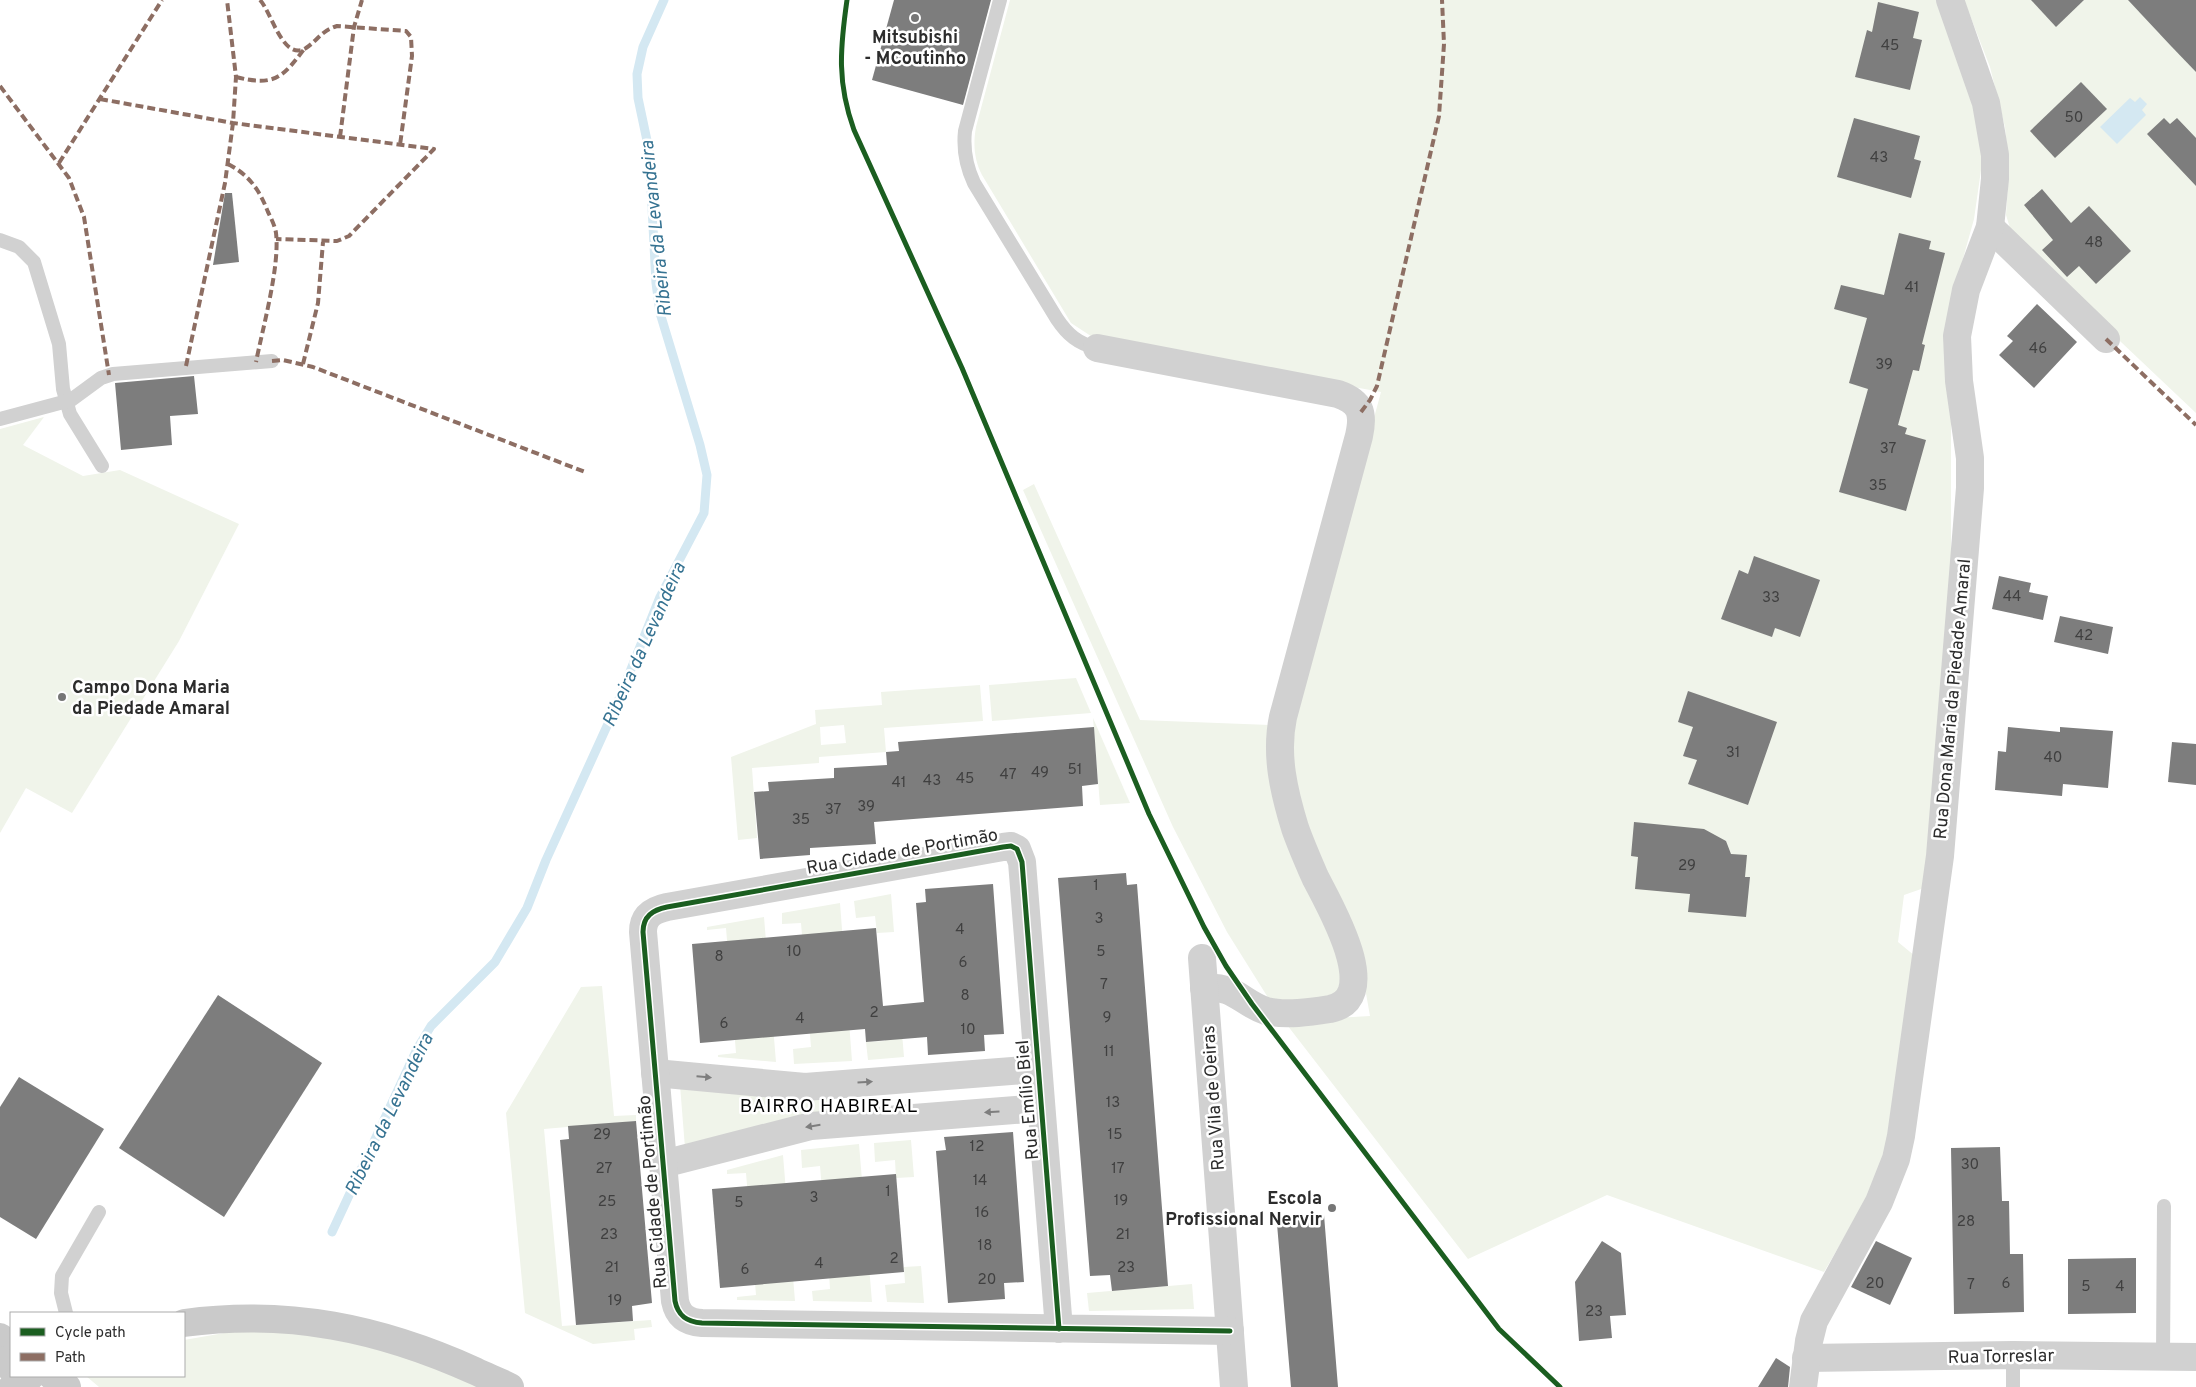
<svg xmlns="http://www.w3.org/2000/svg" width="2196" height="1387" viewBox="0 0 2196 1387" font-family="Overpass,sans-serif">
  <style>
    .green { fill: #f0f4ea; fill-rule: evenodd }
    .water { fill: #d4e8f2 }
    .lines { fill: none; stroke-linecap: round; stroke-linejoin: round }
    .stream { stroke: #d4e8f2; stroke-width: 9 }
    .building { fill: #7d7d7d }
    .lane { stroke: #d1d1d1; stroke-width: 14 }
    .street { stroke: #d1d1d1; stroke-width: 28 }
    .secondary { stroke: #cacaca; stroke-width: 28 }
    .quiet { stroke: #8d6e63; stroke-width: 4; stroke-dasharray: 8 4; stroke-linecap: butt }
    .cycleway-casing { stroke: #fff; stroke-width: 8 }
    .cycleway { stroke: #1b5e20; stroke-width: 5 }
    .oneway { fill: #7e7e7e }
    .poi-dot { fill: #767676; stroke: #fff; stroke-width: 2 }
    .labels { text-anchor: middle; stroke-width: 5; stroke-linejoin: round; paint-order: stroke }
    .number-label { font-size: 15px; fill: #404040 }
    .poi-label { font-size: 18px; font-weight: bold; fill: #2c2c2c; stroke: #fff }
    .street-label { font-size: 18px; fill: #2c2c2c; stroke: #fff }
    .water-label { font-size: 19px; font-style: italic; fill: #367392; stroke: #fff }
    .neighbourhood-label { font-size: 19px; letter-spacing: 1px; fill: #000; stroke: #fff }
  </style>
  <rect width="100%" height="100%" fill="#fff"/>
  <g class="green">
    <path d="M 1010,0 L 1937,0 L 1967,79 L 1981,142 L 1981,170 L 1974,219 L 1951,302 L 1951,561 L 1924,888 L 1904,895 L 1898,942 L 1915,956 L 1892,1129 L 1870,1193 L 1824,1272 L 1607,1195 L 1468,1259 L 1284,1021 L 1370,1016 L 1358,948 L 1317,857 L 1292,776 L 1293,716 L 1381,392 L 1097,340 L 1071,323 L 982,175 C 974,159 973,144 976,127 Z"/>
    <path d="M 1964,0 L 2196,0 L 2196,413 L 2084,307 L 2010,228 L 2006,215 L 2009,170 L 2005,127 L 1990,67 Z"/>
    <path d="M 44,417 L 23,445 L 83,476 L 120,470 L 239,524 L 179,641 L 72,813 L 26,788 L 0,833 L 0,429 Z"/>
    <path d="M 1034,484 L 1140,720 L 1270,725 L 1340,964 C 1340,977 1342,988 1332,997 L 1272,1004 L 1227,932 L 1173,827 L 1023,490 Z"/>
    <path d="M 1076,678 L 1091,713 L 992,721 L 989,685 Z"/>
    <path d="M 980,685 L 983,721 L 884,728 L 886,752 L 819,757 L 819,763 L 752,768 L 757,838 L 738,840 L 731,757 L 816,724 L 815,710 L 882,705 L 881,692 ZM 844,725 L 846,743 L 821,745 L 820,727 Z"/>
    <path d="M 1093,718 L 1130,803 L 1100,805 Z"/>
    <path d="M 891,894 L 894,932 L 877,933 L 875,916 L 856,918 L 854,901 Z"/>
    <path d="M 840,903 L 852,1061 L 794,1064 L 793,1049 L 811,1047 L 801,923 L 782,924 L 782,913 Z"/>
    <path d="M 764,917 L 776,1062 L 718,1057 L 718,1055 L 736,1053 L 726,928 L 707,930 L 707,927 Z"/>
    <path d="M 602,986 L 614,1116 L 636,1115 L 636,1121 L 544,1129 L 562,1326 L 651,1320 L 652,1327 L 634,1329 L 635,1340 L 593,1344 L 525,1313 L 506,1113 L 581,987 Z"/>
    <path d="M 901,1021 L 904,1057 L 868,1060 L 866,1042 L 885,1041 L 884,1022 Z"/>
    <path d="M 680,1085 L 833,1095 L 835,1114 L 685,1148 Z"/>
    <path d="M 911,1140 L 914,1177 L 896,1178 L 895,1160 L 875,1162 L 874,1143 Z"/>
    <path d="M 859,1144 L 872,1302 L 813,1301 L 812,1291 L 830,1289 L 829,1273 L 820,1166 L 802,1168 L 801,1150 Z"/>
    <path d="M 783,1155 L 795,1301 L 737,1300 L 737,1297 L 756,1295 L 746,1173 L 727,1174 L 727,1170 Z"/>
    <path d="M 921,1266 L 924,1303 L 887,1302 L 885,1285 L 905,1283 L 904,1267 Z"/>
    <path d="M 1192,1284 L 1194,1309 L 1089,1311 L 1087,1293 Z"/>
    <path d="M 279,1329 L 320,1334 L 429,1362 L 480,1387 L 99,1387 L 86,1376 L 184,1376 L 184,1340 L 230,1332 Z"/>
  </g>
  <path class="water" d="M 2140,97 L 2147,104 L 2142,110 L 2146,115 L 2117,144 L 2100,127 L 2130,98 L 2135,102 Z"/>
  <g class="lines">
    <path class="stream" d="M 332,1232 L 417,1049 L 431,1026 L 495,962 L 527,908 L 546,860 L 617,704 L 660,597 L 704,513 L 707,475 L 700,445 L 660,313 L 656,283 L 649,150 L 638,98 L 637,74 L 643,47 L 664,0"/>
  </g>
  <g class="building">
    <path d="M 894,0 L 991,0 L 963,105 L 872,80 Z"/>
    <path d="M 2031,0 L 2084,0 L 2056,27 Z"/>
    <path d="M 2128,0 L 2196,0 L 2196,72 L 2171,46 Z"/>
    <path d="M 1878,2 L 1919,12 L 1913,38 L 1922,40 L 1910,90 L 1855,77 L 1867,30 L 1872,32 Z"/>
    <path d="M 2081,82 L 2107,109 L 2055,158 L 2030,131 Z"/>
    <path d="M 1854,118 L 1920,136 L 1914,159 L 1921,161 L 1911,198 L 1837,177 Z"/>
    <path d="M 2164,118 L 2170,124 L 2177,118 L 2196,138 L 2196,186 L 2147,134 Z"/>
    <path d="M 2042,189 L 2071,223 L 2089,206 L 2131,251 L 2096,284 L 2079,266 L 2067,277 L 2042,250 L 2053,240 L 2024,205 Z"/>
    <path d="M 225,193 L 232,193 L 239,262 L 213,265 Z"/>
    <path d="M 1899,233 L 1931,241 L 1929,249 L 1945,253 L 1922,344 L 1925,345 L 1919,371 L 1913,370 L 1898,425 L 1907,428 L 1905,434 L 1926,440 L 1906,511 L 1839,492 L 1868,389 L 1849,383 L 1867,318 L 1834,309 L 1841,285 L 1884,295 Z"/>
    <path d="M 2037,304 L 2077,342 L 2034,388 L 1999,355 L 2013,341 L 2007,336 Z"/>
    <path d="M 194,376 L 198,414 L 170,416 L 172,445 L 121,450 L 115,383 Z"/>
    <path d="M 1754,556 L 1820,580 L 1800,637 L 1775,628 L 1772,637 L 1721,619 L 1739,570 L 1748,574 Z"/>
    <path d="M 1999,576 L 2031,583 L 2029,592 L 2048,596 L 2043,620 L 1992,609 Z"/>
    <path d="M 2060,616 L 2113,627 L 2108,654 L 2054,642 Z"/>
    <path d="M 1688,691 L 1777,722 L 1748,805 L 1688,784 L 1697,760 L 1683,756 L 1693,727 L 1678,722 Z"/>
    <path d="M 1094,727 L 1098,784 L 1082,786 L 1083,806 L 874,822 L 876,844 L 810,848 L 810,855 L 760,859 L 754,792 L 769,791 L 768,782 L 834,778 L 834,768 L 887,765 L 886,752 L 899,751 L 898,742 Z"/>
    <path d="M 2008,727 L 2060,732 L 2060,727 L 2113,731 L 2108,788 L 2063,784 L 2062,796 L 1995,790 L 1998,751 L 2006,752 Z"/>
    <path d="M 2172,742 L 2196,744 L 2196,785 L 2168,782 Z"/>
    <path d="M 1634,822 L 1704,829 L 1726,841 L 1731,854 L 1747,855 L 1745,877 L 1750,877 L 1746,917 L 1688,912 L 1690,894 L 1635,889 L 1638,857 L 1631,856 Z"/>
    <path d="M 1126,873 L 1127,885 L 1137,884 L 1168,1286 L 1112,1291 L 1110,1275 L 1090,1276 L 1058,878 Z"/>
    <path d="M 993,884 L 1004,1034 L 984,1035 L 985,1051 L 928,1055 L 927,1037 L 866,1042 L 865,1029 L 700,1043 L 692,944 L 876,928 L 883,1006 L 924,1002 L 916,903 L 926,902 L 925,889 Z"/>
    <path d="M 218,995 L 322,1063 L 224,1217 L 119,1148 Z"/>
    <path d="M 19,1077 L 104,1129 L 36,1239 L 0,1217 L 0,1107 Z"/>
    <path d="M 636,1121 L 652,1303 L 632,1306 L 633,1321 L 576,1325 L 560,1140 L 569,1139 L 568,1126 Z"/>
    <path d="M 1013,1132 L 1024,1282 L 1004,1283 L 1005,1299 L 948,1303 L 936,1151 L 946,1150 L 944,1137 Z"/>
    <path d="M 2000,1147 L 2002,1201 L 2009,1201 L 2010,1254 L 2023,1254 L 2024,1312 L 1954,1314 L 1951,1148 Z"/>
    <path d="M 896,1174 L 904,1272 L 720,1288 L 712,1189 Z"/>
    <path d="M 1324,1215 L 1338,1387 L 1291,1387 L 1277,1224 L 1279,1224 L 1278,1219 Z"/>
    <path d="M 1602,1241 L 1621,1253 L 1626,1315 L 1610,1316 L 1612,1338 L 1579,1341 L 1575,1282 Z"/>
    <path d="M 1876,1241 L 1912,1258 L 1890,1305 L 1851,1287 Z"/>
    <path d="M 2136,1258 L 2136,1313 L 2068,1314 L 2068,1259 Z"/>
    <path d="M 1776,1358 L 1790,1367 L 1788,1387 L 1758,1387 Z"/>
  </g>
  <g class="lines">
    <g class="lane">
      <path d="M 1000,0 L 965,131 C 963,150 966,166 974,183 L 1057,319 C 1067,334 1078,344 1097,348"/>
      <path d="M 0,240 L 19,247 L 34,262 L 59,344 L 63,389 L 70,414 L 102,466"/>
      <path d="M 0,419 L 71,400 L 101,378 L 113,374 L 272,361"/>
      <path d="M 66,1313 L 61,1293 L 62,1276 L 99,1212"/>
      <path d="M 2013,1355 L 2013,1387"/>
      <path d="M 2163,1357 L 2164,1206"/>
    </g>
    <g class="street">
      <path d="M 1990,227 L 2106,339"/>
      <path d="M 1097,348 L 1338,394 C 1361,402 1364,413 1359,436 L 1283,717 C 1275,755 1284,792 1295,828 C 1301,845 1308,861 1315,877 C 1328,903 1385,998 1330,1009 C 1311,1012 1285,1016 1266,1011 C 1240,1002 1235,985 1204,988"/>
      <path d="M 1202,958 L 1234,1387"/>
      <path d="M 655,1073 L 805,1087 L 1038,1069"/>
      <path d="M 663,1164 L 811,1126 L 1041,1108"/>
      <path d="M 1059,1329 L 1022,862 L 1017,849 L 1011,846 L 1003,847 L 667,907 C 653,910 643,916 643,932 L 675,1301 C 678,1316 687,1322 702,1323 L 1230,1331"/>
      <path d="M 1806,1358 L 2013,1355 L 2196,1357"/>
      <path d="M 1803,1387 L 1809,1341 L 1814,1321 L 1879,1202 L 1896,1159 L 1901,1136 L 1940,856 L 1970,488 L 1970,458 L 1959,381 L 1957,336 L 1966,290 L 1990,227 L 1995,179 L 1995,155 L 1986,103 L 1950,0"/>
    </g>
    <g class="secondary">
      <path d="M 184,1323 C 288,1309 380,1328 475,1371 C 487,1377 499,1381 510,1387"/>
      <path d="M 0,1337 L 11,1345"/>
      <path d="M 0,1360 L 11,1368"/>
      <path d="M 52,1376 L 67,1387"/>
      <path d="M 12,1387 L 31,1376"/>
    </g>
    <g class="quiet">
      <path d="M 260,0 C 272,13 283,62 306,48 C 318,40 321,31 337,26 L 406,31 L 411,37 L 412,56 L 400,145"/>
      <path d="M 236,77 C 275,87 283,77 305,48"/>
      <path d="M 0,86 L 69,178 L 84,217 L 109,375"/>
      <path d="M 100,99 L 233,123 L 434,149 L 349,236 L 337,241 L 276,239"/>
      <path d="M 340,137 L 354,27 L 362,0"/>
      <path d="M 59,163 L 162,0"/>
      <path d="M 228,164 C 249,175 259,189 268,212 C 271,218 275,226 276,233 C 280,266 263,327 256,362"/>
      <path d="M 2106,339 L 2196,425"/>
      <path d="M 272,361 L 283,360 L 313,367 L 585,472"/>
      <path d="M 303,364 L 318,303 L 323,242"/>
      <path d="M 186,366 L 225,183 L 233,123 L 236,77 L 227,0"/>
      <path d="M 1361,412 L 1370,400 L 1377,386 L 1439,116 L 1444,44 L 1442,0"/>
    </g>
    <defs>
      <g id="cycleway">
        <path d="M 847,0 C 840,49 837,83 854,130 L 962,368 L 1149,814 L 1204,927 L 1226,966 L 1252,1004 L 1499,1329 L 1560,1387"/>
        <path d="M 1059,1329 L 1022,862 L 1017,849 L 1011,846 L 1003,847 L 667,907 C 653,910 643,916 643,932 L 675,1301 C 678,1316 687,1322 702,1323 L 1230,1331"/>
      </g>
    </defs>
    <use href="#cycleway" class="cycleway-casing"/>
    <use href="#cycleway" class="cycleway"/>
  </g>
  <defs><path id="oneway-solid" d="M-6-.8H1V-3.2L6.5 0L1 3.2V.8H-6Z" transform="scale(1.25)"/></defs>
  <g class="oneway">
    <use href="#oneway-solid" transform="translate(704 1077) rotate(5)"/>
    <use href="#oneway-solid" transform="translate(865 1082) rotate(-4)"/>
    <use href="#oneway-solid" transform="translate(992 1112) rotate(176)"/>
    <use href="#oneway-solid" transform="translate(813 1126) rotate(171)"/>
  </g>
  <g class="poi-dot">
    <circle cx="915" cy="18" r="5"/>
    <circle cx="62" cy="697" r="5"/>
    <circle cx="1332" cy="1208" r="5"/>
  </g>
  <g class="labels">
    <g class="number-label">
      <text x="1890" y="50">45</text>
      <text x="2074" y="122">50</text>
      <text x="1879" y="162">43</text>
      <text x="2094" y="247">48</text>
      <text x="1912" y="292">41</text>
      <text x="2038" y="353">46</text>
      <text x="1884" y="369">39</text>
      <text x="1888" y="453">37</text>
      <text x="1878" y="490">35</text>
      <text x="2012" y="601">44</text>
      <text x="1771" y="602">33</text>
      <text x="2084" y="640">42</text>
      <text x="1733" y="757">31</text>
      <text x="2053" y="762">40</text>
      <text x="1075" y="774">51</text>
      <text x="1040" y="777">49</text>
      <text x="1008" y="779">47</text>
      <text x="965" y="783">45</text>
      <text x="932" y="785">43</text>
      <text x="899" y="787">41</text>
      <text x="866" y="811">39</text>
      <text x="833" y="814">37</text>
      <text x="801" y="824">35</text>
      <text x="1687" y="870">29</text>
      <text x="1096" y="890">1</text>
      <text x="1099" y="923">3</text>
      <text x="960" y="934">4</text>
      <text x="794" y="956">10</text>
      <text x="1101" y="956">5</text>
      <text x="719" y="961">8</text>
      <text x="963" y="967">6</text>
      <text x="1104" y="989">7</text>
      <text x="965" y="1000">8</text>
      <text x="874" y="1017">2</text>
      <text x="1107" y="1022">9</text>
      <text x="800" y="1023">4</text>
      <text x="724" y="1028">6</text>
      <text x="968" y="1034">10</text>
      <text x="1109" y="1056">11</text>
      <text x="1113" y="1107">13</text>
      <text x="602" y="1139">29</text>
      <text x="1115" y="1139">15</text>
      <text x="977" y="1151">12</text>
      <text x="1970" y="1169">30</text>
      <text x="604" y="1173">27</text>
      <text x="1118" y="1173">17</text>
      <text x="980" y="1185">14</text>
      <text x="888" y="1196">1</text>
      <text x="814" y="1202">3</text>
      <text x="1121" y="1205">19</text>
      <text x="607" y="1206">25</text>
      <text x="739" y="1207">5</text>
      <text x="982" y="1217">16</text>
      <text x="1966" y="1226">28</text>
      <text x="609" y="1239">23</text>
      <text x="1123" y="1239">21</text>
      <text x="985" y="1250">18</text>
      <text x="894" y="1263">2</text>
      <text x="819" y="1268">4</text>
      <text x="612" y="1272">21</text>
      <text x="1126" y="1272">23</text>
      <text x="745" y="1274">6</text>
      <text x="987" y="1284">20</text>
      <text x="1875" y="1288">20</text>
      <text x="2006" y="1288">6</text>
      <text x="1971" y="1289">7</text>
      <text x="2086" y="1291">5</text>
      <text x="2120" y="1291">4</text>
      <text x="615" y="1305">19</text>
      <text x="1594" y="1316">23</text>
    </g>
    <g class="poi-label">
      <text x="915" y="43">Mitsubishi<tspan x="915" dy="21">- MCoutinho</tspan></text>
      <text x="72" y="693" text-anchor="start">Campo Dona Maria<tspan x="72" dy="21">da Piedade Amaral</tspan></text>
      <text x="1322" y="1204" text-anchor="end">Escola<tspan x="1322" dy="21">Profissional Nervir</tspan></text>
    </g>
    <g class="street-label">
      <text transform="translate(1952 699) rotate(-85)" y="6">Rua Dona Maria da Piedade Amaral</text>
      <text transform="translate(902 851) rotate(-10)" y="6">Rua Cidade de Portimão</text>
      <text transform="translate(1213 1098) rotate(-94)" y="6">Rua Vila de Oeiras</text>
      <text transform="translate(1027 1100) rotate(-95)" y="6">Rua Emílio Biel</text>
      <text transform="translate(652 1192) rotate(-95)" y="6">Rua Cidade de Portimão</text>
      <text transform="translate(2001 1356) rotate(-1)" y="6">Rua Torreslar</text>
    </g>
    <g class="water-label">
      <text transform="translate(655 229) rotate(-96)" y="7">Ribeira da Levandeira</text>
      <text transform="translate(643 644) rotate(-66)" y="7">Ribeira da Levandeira</text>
      <text transform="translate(388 1114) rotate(-64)" y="7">Ribeira da Levandeira</text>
    </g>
    <g class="neighbourhood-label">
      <text x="829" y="1112">BAIRRO HABIREAL</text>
    </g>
  </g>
  <rect x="10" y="1312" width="175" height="65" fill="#ffffff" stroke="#ababab"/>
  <rect x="20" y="1328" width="25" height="8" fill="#1b5e20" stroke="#ababab"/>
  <text x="55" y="1337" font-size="15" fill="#2c2c2c">Cycle path</text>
  <rect x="20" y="1353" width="25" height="8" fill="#8d6e63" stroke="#ababab"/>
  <text x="55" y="1362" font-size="15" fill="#2c2c2c">Path</text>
</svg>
